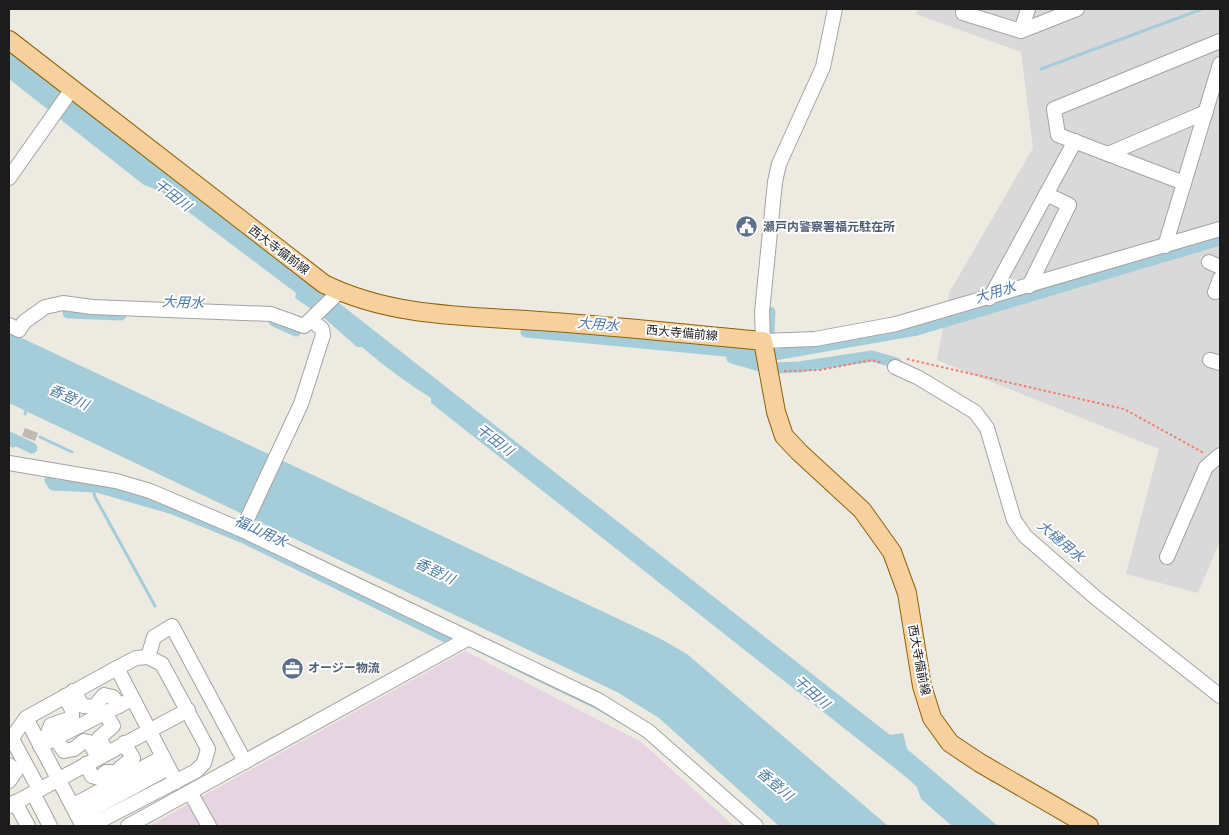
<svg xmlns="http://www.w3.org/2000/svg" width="1229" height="835" viewBox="0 0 1229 835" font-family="'IBM Plex Sans','Noto Sans JP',sans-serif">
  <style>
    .residential { fill: #dad9d9 }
    .industrial { fill: #e6d4e3 }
    .water { fill: #a4cdd9 }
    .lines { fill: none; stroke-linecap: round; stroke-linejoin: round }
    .stream { stroke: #a4cdd9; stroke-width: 3 }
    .canal { stroke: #a4cdd9; stroke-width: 11 }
    .building { fill: #c1b9b2 }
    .minor-casing { stroke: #a3a3a3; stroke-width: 16 }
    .major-casing { stroke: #8e6206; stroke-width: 20 }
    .path { stroke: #f37c6d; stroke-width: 2; stroke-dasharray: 2.5 2.5; stroke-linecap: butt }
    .minor { stroke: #fff; stroke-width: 14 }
    .major { stroke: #f7d19d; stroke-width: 18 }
    .labels { text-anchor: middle; stroke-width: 4; stroke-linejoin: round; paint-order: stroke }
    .service-label { font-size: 12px; font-weight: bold; fill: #4e5e75; stroke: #fff; text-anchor: start }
    .street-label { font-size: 12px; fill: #1c1c1c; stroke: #fff }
    .water-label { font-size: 14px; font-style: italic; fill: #4d7aa7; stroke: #fff }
  </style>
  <rect width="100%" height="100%" fill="#edeae2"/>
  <path class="residential" d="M 918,9 L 1220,9 L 1220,541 L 1198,593 L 1126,574 L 1159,449 L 937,360 L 949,293 L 1033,148 L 1021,52 L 916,14 Z"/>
  <path class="industrial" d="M 465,651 L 641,742 L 734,826 L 149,826 Z"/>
  <g class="water">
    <path d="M 9,48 L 265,245 L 890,735 L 903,733 L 907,749 L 998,826 L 952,826 L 921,799 L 917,787 L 906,777 L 431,403 L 431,398 C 407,383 384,366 362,347 L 357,347 L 323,317 L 295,298 L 296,293 L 162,192 L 144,185 L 9,79 Z"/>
    <path d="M 9,332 L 661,639 L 687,654 L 888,826 L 779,826 L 659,718 L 617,692 L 9,403 Z"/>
  </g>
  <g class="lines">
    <g class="stream">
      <path d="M 1041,69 L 1202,9"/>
      <path d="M 25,414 L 26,411"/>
      <path d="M 40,437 L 72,452"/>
      <path d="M 9,445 L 14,446 L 14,443"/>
      <path d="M 91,483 L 95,497 L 155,606"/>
      <path d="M 477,650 L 597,708 L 648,738"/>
    </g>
    <g class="canal">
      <path d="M 68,313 L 121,315"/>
      <path d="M 274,321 L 296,331"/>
      <path d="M 526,332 L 757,354"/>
      <path d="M 769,333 L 770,312"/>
      <path d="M 774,355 L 917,330 L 1220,240"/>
      <path d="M 732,358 L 763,367"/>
      <path d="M 775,368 L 799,367 L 872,356 L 896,363"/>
      <path d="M 9,437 L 32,448"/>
      <path d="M 50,480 L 53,485 L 97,487 L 173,509 L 246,539 L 450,639"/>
    </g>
  </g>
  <path class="building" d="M 25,428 L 38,433 L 35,441 L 22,436 Z"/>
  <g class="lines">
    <defs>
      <g id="minor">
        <path d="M 835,9 L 823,67 L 779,164 L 775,182 L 762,312 L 763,341 L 815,339 L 896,324 L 1220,229"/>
        <path d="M 964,9 L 963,13 L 1021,31 L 1077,9"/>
        <path d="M 1021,31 L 1028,9"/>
        <path d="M 1108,154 L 1206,112"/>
        <path d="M 9,178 L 72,89"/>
        <path d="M 1184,183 L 1058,135 L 1054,109 L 1220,41"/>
        <path d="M 1165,246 L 1220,64"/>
        <path d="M 1209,262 L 1220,267"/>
        <path d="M 1029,286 L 1069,205 L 1046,194"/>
        <path d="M 1215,292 L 1220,279"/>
        <path d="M 990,298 L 1075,141"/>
        <path d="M 9,325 L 19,330 L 24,322 L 45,307 L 63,303 L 92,307 L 271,314 L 304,326 L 339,292"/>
        <path d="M 1210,360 L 1220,363"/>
        <path d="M 895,367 L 919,378 L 975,412 L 987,428 L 1014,520 L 1025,536 L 1096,598 L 1220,696"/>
        <path d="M 9,463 L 116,481 L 150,491 L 242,530 L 598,700 L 648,731 L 756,826"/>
        <path d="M 242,530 L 301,404 L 323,335 L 322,329 L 311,320"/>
        <path d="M 1167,557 L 1206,467 L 1220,455"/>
        <path d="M 148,657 L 154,637 L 172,626 L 245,762"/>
        <path d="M 117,668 L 176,782"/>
        <path d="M 73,691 L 83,706 L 94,707 L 104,695 L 113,697 L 119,706"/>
        <path d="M 105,713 L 113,726 L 99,738 L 107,752"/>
        <path d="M 26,718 L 83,826"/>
        <path d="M 55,738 L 64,751 L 74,749 L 84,741 L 89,742 L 98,757"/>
        <path d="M 12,739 L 39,789"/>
        <path d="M 50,741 L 48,733 L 51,725 L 72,718 L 72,710 L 65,696"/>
        <path d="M 9,742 L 26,718 L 117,668 L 136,658 L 148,657 L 162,664 L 208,749 L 204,763 L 196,771 L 90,826"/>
        <path d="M 124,743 L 133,758 L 120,768 L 126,776"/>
        <path d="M 40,746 L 132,699"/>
        <path d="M 86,764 L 92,776 L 99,778 L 106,772 L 112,772 L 119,780"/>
        <path d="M 9,765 L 16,771 L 9,781"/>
        <path d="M 190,792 L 209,826"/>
        <path d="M 33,793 L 50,826"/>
        <path d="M 15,802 L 28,826"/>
        <path d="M 9,806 L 188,710"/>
        <path d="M 72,806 L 163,757"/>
        <path d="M 78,817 L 168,768"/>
        <path d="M 128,826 L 467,639"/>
      </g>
      <path id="major" d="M 9,40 L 324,284 C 391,317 466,316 539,321 C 614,326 688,334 763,341 L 776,412 L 784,436 L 799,452 L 862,510 L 892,552 L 907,593 L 922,686 L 932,718 L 950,743 L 980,763 L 1089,826"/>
    </defs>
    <use href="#minor" class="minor-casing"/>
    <use href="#major" class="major-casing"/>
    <g class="path">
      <path d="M 907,359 L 1124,409 L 1204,453"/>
      <path d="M 784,371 L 820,370 L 872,360 L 883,363"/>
    </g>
    <use href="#minor" class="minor"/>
    <use href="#major" class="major"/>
  </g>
  <defs>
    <symbol id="civic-disc" viewBox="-11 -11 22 22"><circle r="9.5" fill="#5c6f8a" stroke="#fff"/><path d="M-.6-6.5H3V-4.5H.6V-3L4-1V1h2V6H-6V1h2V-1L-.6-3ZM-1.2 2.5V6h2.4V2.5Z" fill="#fff"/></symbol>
    <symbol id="office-disc" viewBox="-11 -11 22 22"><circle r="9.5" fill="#5c6f8a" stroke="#fff"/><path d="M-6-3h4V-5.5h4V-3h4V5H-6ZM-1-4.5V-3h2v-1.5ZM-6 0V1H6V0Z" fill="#fff"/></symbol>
  </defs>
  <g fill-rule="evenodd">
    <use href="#civic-disc" x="734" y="214" width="25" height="25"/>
    <use href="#office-disc" x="280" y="656" width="25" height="25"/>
  </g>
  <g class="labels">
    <g class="service-label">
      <text x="763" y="231">瀬戸内警察署福元駐在所</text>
      <text x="308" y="672">オージー物流</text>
    </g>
    <g class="street-label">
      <text transform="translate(279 250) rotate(37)" y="4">西大寺備前線</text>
      <text transform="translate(682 333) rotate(5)" y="4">西大寺備前線</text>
      <text transform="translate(919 660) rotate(79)" y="4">西大寺備前線</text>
    </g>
    <g class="water-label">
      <text transform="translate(173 195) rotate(37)" y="5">干田川</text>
      <text transform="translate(995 292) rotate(-17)" y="5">大用水</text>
      <text transform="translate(183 302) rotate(2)" y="5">大用水</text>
      <text transform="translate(598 324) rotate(5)" y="5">大用水</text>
      <text transform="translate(69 397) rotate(24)" y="5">香登川</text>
      <text transform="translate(495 440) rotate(37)" y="5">干田川</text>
      <text transform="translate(261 531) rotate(25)" y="5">福山用水</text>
      <text transform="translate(1061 541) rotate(40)" y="5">大樋用水</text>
      <text transform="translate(435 571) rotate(26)" y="5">香登川</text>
      <text transform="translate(812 692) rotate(41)" y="5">干田川</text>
      <text transform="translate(775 784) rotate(40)" y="5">香登川</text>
    </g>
  </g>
  <rect width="1229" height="835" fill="none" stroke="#1c1c1c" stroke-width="20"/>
</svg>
